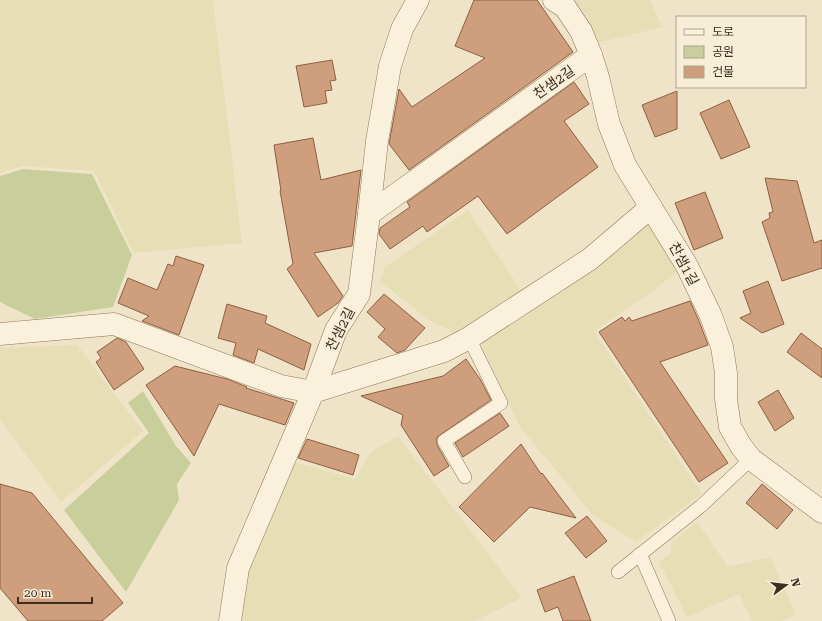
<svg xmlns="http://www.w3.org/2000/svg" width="822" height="621" viewBox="0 0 822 621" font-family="'Roboto Serif','Noto Sans KR',serif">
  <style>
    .farmland { fill: #e6deb5 }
    .green { fill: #c9cf9b }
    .building { fill: #cf9f7d; stroke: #8d5f41 }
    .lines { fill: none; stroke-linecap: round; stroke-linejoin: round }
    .service-casing { stroke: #8d765c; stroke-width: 14 }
    .minor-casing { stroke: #8d765c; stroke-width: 23 }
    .service { stroke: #faf1dc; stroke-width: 13 }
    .minor { stroke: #faf1dc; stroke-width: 22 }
    .labels { text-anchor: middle; stroke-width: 4; stroke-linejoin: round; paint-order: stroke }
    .street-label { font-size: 14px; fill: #3d2e20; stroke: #f7eed8 }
  </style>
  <rect width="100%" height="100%" fill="#f0e4c8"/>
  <g class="farmland">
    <path d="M 0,0 L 213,0 L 242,243 L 134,253 L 94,171 L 23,166 L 0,173 Z"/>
    <path d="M 573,0 L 650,0 L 662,27 L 597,43 L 587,16 Z"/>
    <path d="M 468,210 L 522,292 L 459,335 L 429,320 L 380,281 L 385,267 Z"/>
    <path d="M 641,225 L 653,226 L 677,272 L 647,295 L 594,331 L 702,494 L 636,542 L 593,515 L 520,427 L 482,345 L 488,332 Z"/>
    <path d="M 77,345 L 143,431 L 61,502 L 0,420 L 0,348 Z"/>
    <path d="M 398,436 L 522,598 L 474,621 L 238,621 L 248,569 L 291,461 L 355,479 L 371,452 Z"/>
    <path d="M 697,522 L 728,567 L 770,557 L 796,614 L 781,621 L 752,621 L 739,594 L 687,617 L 659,562 L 671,553 L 671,542 Z"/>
  </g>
  <g class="green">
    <path d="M 23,169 L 92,174 L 132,255 L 113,307 L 35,319 L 0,302 L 0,176 Z"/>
    <path d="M 143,391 L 176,446 L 191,463 L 177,484 L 179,500 L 126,592 L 64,510 L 149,433 L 128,403 Z"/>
  </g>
  <g class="building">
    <path d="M 474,0 L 537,0 L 573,52 L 409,170 L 389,144 L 399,89 L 412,107 L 485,58 L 455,46 Z"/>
    <path d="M 332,60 L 336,80 L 330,81 L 332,90 L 325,91 L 327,103 L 304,107 L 296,66 Z"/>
    <path d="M 574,82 L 589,104 L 564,121 L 598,167 L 507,234 L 478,196 L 427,232 L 423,226 L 390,249 L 379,234 L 380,228 L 410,207 L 407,202 Z"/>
    <path d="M 677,91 L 677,129 L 655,137 L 642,105 Z"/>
    <path d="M 729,100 L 750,147 L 721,159 L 700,113 Z"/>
    <path d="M 313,138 L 321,180 L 361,170 L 352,246 L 314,253 L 343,296 L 338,303 L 318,317 L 287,269 L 293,264 L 280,191 L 281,191 L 274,145 Z"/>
    <path d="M 765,178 L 797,181 L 814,243 L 822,240 L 822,268 L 782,281 L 762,222 L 770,218 L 769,213 L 773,212 Z"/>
    <path d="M 705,192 L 723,238 L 694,250 L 675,203 Z"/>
    <path d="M 176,256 L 204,265 L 179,335 L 142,321 L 149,316 L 118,303 L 128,278 L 157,290 L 168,264 L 173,266 Z"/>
    <path d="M 768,281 L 784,324 L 762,333 L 740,318 L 751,313 L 743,291 Z"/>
    <path d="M 384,294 L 425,328 L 405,350 L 397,353 L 378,337 L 385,329 L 367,312 Z"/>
    <path d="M 690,301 L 699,321 L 708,345 L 660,362 L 728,463 L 699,482 L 599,332 L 622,317 L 625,321 L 629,317 L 632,321 Z"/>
    <path d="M 227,304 L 267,316 L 265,323 L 311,344 L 304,370 L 258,349 L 254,363 L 233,355 L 236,343 L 218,338 Z"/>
    <path d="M 801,333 L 822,349 L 822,378 L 787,352 Z"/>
    <path d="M 117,338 L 126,342 L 144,369 L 114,390 L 96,362 L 101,358 L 97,352 Z"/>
    <path d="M 466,359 L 480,379 L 491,400 L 437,437 L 437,445 L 449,466 L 434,476 L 401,425 L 403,415 L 361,396 L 443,376 Z"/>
    <path d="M 175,366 L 227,379 L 247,387 L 246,388 L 294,403 L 285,425 L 219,404 L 194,456 L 146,385 Z"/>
    <path d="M 778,390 L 794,418 L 775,431 L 758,402 Z"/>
    <path d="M 500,413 L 509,426 L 463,457 L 455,443 Z"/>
    <path d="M 307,439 L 359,455 L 353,475 L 298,458 Z"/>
    <path d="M 521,444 L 541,474 L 542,473 L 576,518 L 530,507 L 494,542 L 459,507 Z"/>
    <path d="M 0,484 L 32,493 L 123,603 L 102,621 L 28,621 L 0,588 Z"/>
    <path d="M 762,484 L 793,510 L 777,529 L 746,503 Z"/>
    <path d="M 587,516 L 607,541 L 586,558 L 565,533 Z"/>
    <path d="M 574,576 L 591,621 L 563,621 L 558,607 L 545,612 L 537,590 Z"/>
  </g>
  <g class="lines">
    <defs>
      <g id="service">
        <path d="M 465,477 L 444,441 L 501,403 L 469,338"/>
        <path d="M 640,554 L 669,621"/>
        <path d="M 618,572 L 701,506 L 751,459"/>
      </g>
      <g id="minor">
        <path d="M 554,0 L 565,7 L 581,31 L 591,55 L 598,77 L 609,124 L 625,165 L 687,266 L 711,316 L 722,347 L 726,373 L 726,399 L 730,427 L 741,446 L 751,459 L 822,512"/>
        <path d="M 369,214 L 377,141 L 390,66 L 402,29 L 418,0"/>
        <path d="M 0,334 L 114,324 L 281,386 L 313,392 L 336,330 L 359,294 L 369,214 L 591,55"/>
        <path d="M 230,621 L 238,568 L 313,392 L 444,351 L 469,338 L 590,259 L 651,207"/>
      </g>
    </defs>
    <use href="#service" class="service-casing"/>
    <use href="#minor" class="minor-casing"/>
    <use href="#service" class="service"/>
    <use href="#minor" class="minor"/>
  </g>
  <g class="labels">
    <g class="street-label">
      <text transform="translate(554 82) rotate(-35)" y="5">찬샘2길</text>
      <text transform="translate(684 264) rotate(62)" y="5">찬샘1길</text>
      <text transform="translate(340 329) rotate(-63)" y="5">찬샘2길</text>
    </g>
  </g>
  <rect x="676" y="16" width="130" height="72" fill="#f7eed8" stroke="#ada18e"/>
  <rect x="684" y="29" width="20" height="6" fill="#faf1dc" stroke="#ada18e"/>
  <text x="712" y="36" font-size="12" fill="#3d2e20">도로</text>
  <rect x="684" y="46" width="20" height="12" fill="#c9cf9b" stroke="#ada18e"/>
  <text x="712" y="56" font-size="12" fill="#3d2e20">공원</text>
  <rect x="684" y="66" width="20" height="12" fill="#cf9f7d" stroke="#ada18e"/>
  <text x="712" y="76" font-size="12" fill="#3d2e20">건물</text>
  <g transform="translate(786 585) rotate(75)" stroke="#f7eed8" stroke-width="3" paint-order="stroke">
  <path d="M0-3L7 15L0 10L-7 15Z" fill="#3d2e20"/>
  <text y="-6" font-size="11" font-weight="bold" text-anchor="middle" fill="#3d2e20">N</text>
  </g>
  <path d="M18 597v6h74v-6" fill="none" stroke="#3d2e20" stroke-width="2"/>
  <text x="24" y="597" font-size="12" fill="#3d2e20" stroke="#f7eed8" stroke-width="3" paint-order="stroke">20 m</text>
</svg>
